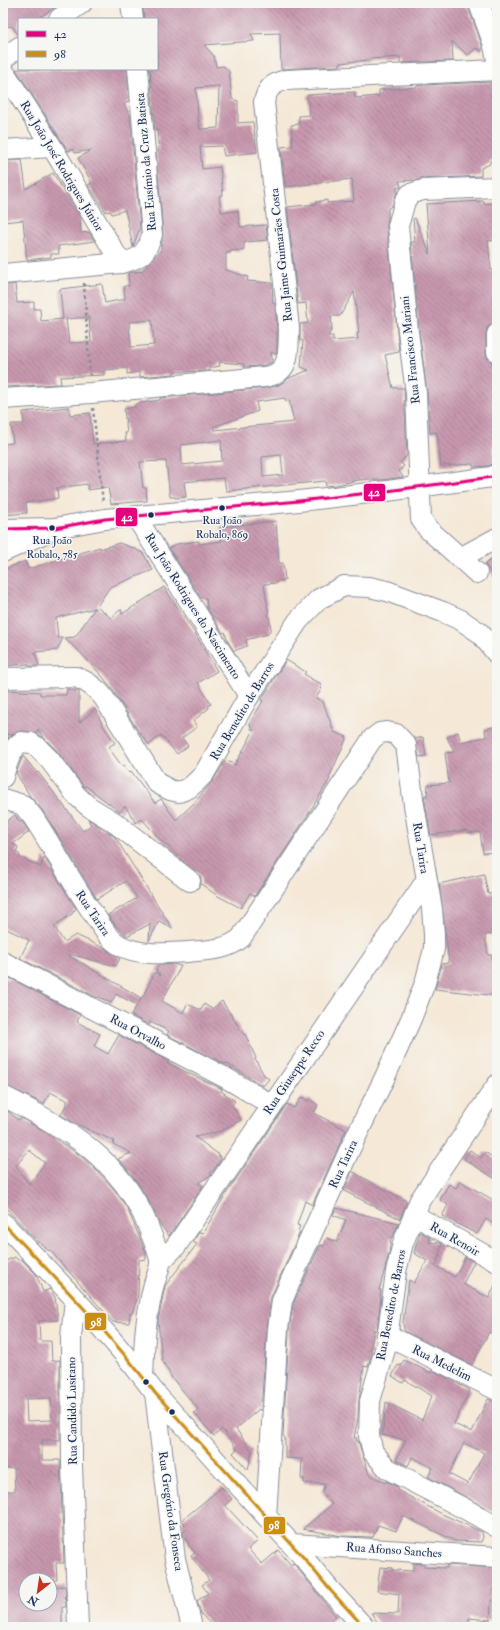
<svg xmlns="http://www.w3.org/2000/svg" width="500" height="1630" viewBox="0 0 500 1630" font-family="'IM FELL Double Pica',serif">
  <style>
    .building { fill: url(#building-back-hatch); fill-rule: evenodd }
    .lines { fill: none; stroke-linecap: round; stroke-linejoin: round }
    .minor-casing { stroke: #888c9a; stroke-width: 22 }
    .path { stroke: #888c9a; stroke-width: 2.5; stroke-dasharray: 3 3; stroke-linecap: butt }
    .minor { stroke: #fff; stroke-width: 20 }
    .bus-1-casing { stroke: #f6f6f2; stroke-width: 6 }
    .bus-2-casing { stroke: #f6f6f2; stroke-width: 6 }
    .bus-1 { stroke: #e5007d; stroke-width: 3 }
    .bus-2 { stroke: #cb8e13; stroke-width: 3 }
    .bus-dot { fill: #1b2f5e; stroke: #f6f6f2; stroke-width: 1.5 }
    .labels { text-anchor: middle; stroke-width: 3; stroke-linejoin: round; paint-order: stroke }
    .bus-label { font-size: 11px; fill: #1b2f5e; stroke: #f6f6f2 }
    .street-label { font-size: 12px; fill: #1b2f5e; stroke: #f6f6f2 }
    .line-badge { stroke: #f6f6f2; stroke-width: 1.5 }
    .badge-label { font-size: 11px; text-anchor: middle; font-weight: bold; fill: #fff }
  </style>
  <defs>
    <pattern id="building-back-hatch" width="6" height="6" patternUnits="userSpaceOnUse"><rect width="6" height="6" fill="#c898ae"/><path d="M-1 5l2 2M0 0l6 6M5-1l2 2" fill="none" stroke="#a27c91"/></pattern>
  </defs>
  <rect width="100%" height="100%" fill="#f6f6f2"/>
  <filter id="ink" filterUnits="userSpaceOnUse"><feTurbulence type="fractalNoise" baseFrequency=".025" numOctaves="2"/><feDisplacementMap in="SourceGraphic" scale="8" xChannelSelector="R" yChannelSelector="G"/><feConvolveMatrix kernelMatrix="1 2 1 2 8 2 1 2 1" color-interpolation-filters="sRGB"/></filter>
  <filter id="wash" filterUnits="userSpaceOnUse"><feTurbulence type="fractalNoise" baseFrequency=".012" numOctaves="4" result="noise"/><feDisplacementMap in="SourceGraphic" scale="16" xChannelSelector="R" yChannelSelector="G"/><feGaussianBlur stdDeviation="0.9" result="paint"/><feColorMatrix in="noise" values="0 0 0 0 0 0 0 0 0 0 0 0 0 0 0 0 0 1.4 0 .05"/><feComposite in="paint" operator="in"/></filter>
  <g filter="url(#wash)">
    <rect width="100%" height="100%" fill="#f5e8d6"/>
    <g id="blocks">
      <g class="building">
        <path d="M 3,3 L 61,3 L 37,19 L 19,19 L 19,36 L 12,26 L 10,27 L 9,26 L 3,30 Z"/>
        <path d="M 180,3 L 464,3 L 469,10 L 482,45 L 482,51 L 476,48 L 468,55 L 452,41 L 453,61 L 400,63 L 400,57 L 369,59 L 369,60 L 340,63 L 340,66 L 281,69 L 280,33 L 251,34 L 254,41 L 204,45 L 214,56 L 216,67 L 224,66 L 229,71 L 232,99 L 238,101 L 238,123 L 253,122 L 257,152 L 224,156 L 222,146 L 200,147 L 202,169 L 220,167 L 223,195 L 219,196 L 221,212 L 238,211 L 240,227 L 266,225 L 268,240 L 246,242 L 244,243 L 244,250 L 230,251 L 230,253 L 226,253 L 226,270 L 248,277 L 247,281 L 272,283 L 273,303 L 275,304 L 277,328 L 277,351 L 276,354 L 271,352 L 272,362 L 262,366 L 244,367 L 244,364 L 219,362 L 220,366 L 209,368 L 209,371 L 174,372 L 174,374 L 140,377 L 140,372 L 127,374 L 127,368 L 104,370 L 104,375 L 60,377 L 61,384 L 3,387 L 3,285 L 15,284 L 17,303 L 34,302 L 34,309 L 40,309 L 41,321 L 63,319 L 60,289 L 102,284 L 105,303 L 125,299 L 124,286 L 129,286 L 128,273 L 142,271 L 161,250 L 161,245 L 163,234 L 156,151 L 159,151 L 157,130 L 155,130 L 150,69 L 157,69 L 157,19 L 144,19 L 143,6 L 159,4 L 160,6 ZM 219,86 L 218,128 L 200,129 L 198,118 L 196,88 ZM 89,317 L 91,342 L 69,343 L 66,319 ZM 152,320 L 154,345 L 131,347 L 129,322 Z"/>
        <path d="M 16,69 L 127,69 L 129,101 L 124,104 L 130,116 L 140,228 L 133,247 L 125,210 L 112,214 L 110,211 L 106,212 L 88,185 L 92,183 L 78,158 L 92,150 L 75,153 L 73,149 L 68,151 Z"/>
        <path d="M 494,82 L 497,114 L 497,161 L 490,161 L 490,164 L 481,168 L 481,176 L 422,179 L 422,177 L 418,180 L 399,181 L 401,187 L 397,188 L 397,192 L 392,206 L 388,208 L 388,218 L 387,227 L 399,352 L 385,355 L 393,388 L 404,388 L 407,456 L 400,462 L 404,466 L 399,471 L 403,477 L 383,480 L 370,480 L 370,479 L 359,480 L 336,485 L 326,486 L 325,481 L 226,491 L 224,478 L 184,482 L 186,497 L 175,498 L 175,497 L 170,497 L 166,461 L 140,462 L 143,488 L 146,488 L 147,501 L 111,504 L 108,487 L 88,490 L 87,484 L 57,488 L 58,498 L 26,503 L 27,513 L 3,515 L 3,444 L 13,443 L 11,424 L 24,424 L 23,412 L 69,407 L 70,415 L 90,413 L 93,444 L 126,441 L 125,433 L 127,433 L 124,409 L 135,407 L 135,404 L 160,400 L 160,398 L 266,388 L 279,385 L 289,378 L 309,370 L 301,367 L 303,341 L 300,340 L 300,324 L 308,323 L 306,303 L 298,304 L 287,207 L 316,204 L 316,202 L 327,200 L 327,203 L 354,201 L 352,179 L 285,187 L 281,147 L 293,146 L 291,125 L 299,124 L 299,116 L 310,115 L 307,95 L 355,92 L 355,98 L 379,96 L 379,90 L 417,87 L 417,86 L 422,85 ZM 354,292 L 359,333 L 357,333 L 358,339 L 333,341 L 333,336 L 328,336 L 332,329 L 331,316 L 340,316 ZM 285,398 L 286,401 L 289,400 L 294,422 L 214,430 L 213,427 L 258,411 L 256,402 ZM 221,440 L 222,461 L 182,465 L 181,445 ZM 281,455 L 283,475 L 263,477 L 262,457 Z"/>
        <path d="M 22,160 L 26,189 L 53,173 L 80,217 L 81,233 L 89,232 L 95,241 L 58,246 L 59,254 L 51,254 L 51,257 L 27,260 L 23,220 L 3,222 L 3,161 Z"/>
        <path d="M 484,201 L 484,204 L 497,203 L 497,240 L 488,241 L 491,270 L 497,269 L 497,320 L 487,328 L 486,334 L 486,352 L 487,358 L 492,362 L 493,367 L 495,367 L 497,397 L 497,427 L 494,427 L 494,463 L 489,466 L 473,467 L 473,464 L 441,466 L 437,432 L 430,433 L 429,418 L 427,392 L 419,330 L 411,242 L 415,242 L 413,219 L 415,218 L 430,254 L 426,204 Z"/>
        <path d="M 276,521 L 279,563 L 283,563 L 285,580 L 277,581 L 277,583 L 264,584 L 271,629 L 268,634 L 246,640 L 247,646 L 234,651 L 227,640 L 225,632 L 223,633 L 207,608 L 206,598 L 201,598 L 169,548 L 177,544 L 199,541 L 199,544 L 222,541 L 220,527 Z"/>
        <path d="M 119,543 L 133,548 L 143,553 L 153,570 L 110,587 L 97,606 L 111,618 L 121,609 L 122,614 L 164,587 L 196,635 L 217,671 L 198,683 L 211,704 L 208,706 L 209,708 L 193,721 L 197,727 L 182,738 L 188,746 L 177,754 L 161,735 L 149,745 L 137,729 L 114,692 L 103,677 L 77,649 L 76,649 L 64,638 L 75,637 L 95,608 L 56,618 L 58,638 L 63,638 L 57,650 L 35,652 L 39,666 L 29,666 L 28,664 L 3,666 L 3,570 L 25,561 L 28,569 L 100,547 L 100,549 Z"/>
        <path d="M 497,556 L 497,582 L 485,564 Z"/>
        <path d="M 286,660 L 306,672 L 304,674 L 311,678 L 311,679 L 322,684 L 320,688 L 322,688 L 316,698 L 323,702 L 334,732 L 347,737 L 329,778 L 330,779 L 300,827 L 255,896 L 250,893 L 241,908 L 218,896 L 201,884 L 201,877 L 197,872 L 182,860 L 159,838 L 142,819 L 136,823 L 125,806 L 120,812 L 86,786 L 84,787 L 58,752 L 42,736 L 38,729 L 36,733 L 22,731 L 11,735 L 6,734 L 9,738 L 3,745 L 3,690 L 40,692 L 40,695 L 66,695 L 67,689 L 78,691 L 79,691 L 79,723 L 95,709 L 104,727 L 115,743 L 108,747 L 122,766 L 123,765 L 129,773 L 131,771 L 155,803 L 161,799 L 176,820 L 193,804 L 212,782 L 226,760 L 235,765 L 254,730 L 251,729 L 250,723 L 263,701 L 261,700 Z"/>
        <path d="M 497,726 L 497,852 L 483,853 L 480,832 L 468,833 L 468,830 L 431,835 L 424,796 L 427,796 L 428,785 L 449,783 L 445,753 L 454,752 L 447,737 L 458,732 L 461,742 L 486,737 L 485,729 Z"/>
        <path d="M 423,737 L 426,756 L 419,757 L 415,739 Z"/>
        <path d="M 23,756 L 37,773 L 38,772 L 83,831 L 91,825 L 88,819 L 115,837 L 172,928 L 159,921 L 149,941 L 150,924 L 127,936 L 118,928 L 108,915 L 137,898 L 126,881 L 97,899 L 43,811 L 30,796 L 16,773 Z"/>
        <path d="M 15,815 L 20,822 L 22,821 L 29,832 L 13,844 L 18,847 L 16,852 L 20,855 L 19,857 L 41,867 L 44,857 L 76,908 L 72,914 L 54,926 L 64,942 L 76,935 L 106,949 L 120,958 L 116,966 L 69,954 L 68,955 L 141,998 L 139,1002 L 142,998 L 155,972 L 161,976 L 156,970 L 159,965 L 173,964 L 181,966 L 162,1001 L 183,1013 L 187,1004 L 201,1010 L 204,1004 L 212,1009 L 222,1001 L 244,1035 L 245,1034 L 256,1058 L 255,1059 L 264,1075 L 269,1079 L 263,1086 L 226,1063 L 225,1064 L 167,1035 L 169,1031 L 150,1022 L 149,1025 L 131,1015 L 137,1005 L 116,994 L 111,1003 L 99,997 L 98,998 L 20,958 L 29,940 L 3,927 L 3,824 Z"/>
        <path d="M 484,874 L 488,894 L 497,893 L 497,933 L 485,935 L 488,955 L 492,955 L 492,961 L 497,961 L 497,996 L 435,989 L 442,964 L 449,963 L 439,884 Z"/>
        <path d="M 3,977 L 9,980 L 10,978 L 80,1015 L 77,1022 L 100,1034 L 94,1046 L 108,1054 L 119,1035 L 168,1061 L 167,1063 L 220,1088 L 222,1089 L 221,1091 L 235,1101 L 232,1105 L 241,1120 L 221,1131 L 195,1137 L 218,1154 L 221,1159 L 214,1170 L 210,1173 L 211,1175 L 198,1183 L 203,1186 L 169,1236 L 159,1223 L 146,1196 L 132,1175 L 118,1159 L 131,1153 L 113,1144 L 114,1141 L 76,1124 L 61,1115 L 68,1101 L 50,1092 L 44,1104 L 4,1085 L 6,1081 L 3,1079 Z"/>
        <path d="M 302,1097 L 308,1101 L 309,1099 L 318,1105 L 314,1113 L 346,1130 L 312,1205 L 305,1201 L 297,1225 L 300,1226 L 298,1231 L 300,1232 L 271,1297 L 267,1328 L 261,1411 L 259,1409 L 236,1429 L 252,1451 L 248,1470 L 233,1453 L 237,1449 L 222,1429 L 214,1436 L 194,1413 L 198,1409 L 172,1378 L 162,1360 L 158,1321 L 165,1286 L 197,1244 L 193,1242 L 199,1232 L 203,1233 L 224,1197 L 287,1104 L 294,1108 Z"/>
        <path d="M 3,1109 L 9,1112 L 18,1120 L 21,1118 L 42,1130 L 81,1156 L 98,1172 L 114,1189 L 127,1208 L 146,1253 L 146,1259 L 139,1260 L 138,1296 L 132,1313 L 130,1313 L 129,1323 L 113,1322 L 50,1250 L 49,1251 L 29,1233 L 3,1205 ZM 29,1150 L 45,1163 L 29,1184 L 16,1166 Z"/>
        <path d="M 470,1150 L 481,1158 L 485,1152 L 497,1160 L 497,1180 L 464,1159 Z"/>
        <path d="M 352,1171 L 372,1183 L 407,1201 L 400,1219 L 344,1191 Z"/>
        <path d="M 460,1181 L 497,1202 L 497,1226 L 486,1219 L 477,1234 L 442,1216 L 448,1205 L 440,1200 L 449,1184 L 456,1188 Z"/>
        <path d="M 336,1208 L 399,1223 L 393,1237 L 391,1237 L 389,1254 L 379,1290 L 381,1290 L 380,1296 L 381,1297 L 377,1330 L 374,1330 L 370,1351 L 372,1351 L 368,1367 L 364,1366 L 359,1400 L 358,1418 L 354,1438 L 357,1438 L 356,1441 L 358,1441 L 369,1474 L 385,1483 L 386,1481 L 398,1487 L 397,1490 L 442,1514 L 482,1532 L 483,1537 L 481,1542 L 455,1541 L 403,1516 L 396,1531 L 378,1525 L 373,1537 L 342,1536 L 303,1529 L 332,1504 L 322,1492 L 325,1484 L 304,1483 L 304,1479 L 301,1479 L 302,1459 L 285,1458 L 285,1438 L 283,1436 L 289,1330 L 293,1304 L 320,1245 L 324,1246 L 327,1238 L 337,1242 L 346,1220 L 333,1215 Z"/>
        <path d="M 420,1232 L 430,1237 L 429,1242 L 436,1243 L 437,1242 L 442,1244 L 436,1266 L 455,1277 L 465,1257 L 474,1262 L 463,1284 L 489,1298 L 497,1281 L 497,1326 L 493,1334 L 489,1332 L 472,1365 L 406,1332 L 404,1329 L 403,1322 L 409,1280 L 414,1283 L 427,1261 L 414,1253 Z"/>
        <path d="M 15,1257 L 18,1260 L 21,1259 L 36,1274 L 43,1292 L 50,1289 L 55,1297 L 58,1320 L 39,1321 L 40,1341 L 51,1341 L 52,1361 L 60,1360 L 60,1440 L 42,1440 L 42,1460 L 60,1460 L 64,1563 L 56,1563 L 57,1580 L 26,1580 L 26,1604 L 50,1604 L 50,1587 L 65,1586 L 66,1607 L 62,1607 L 62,1627 L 3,1627 L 3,1491 L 15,1491 L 14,1468 L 3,1469 L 3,1262 ZM 51,1398 L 52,1420 L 27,1421 L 26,1399 Z"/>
        <path d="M 404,1360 L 431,1373 L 432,1370 L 470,1390 L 454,1424 L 472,1432 L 488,1399 L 497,1403 L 497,1514 L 428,1477 L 433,1468 L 412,1457 L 408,1466 L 396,1460 L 406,1440 L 382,1435 L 386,1402 L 422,1420 L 432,1396 L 405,1380 L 403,1383 L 392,1376 L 398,1365 L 401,1366 ZM 464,1443 L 484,1453 L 468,1484 L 449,1474 Z"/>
        <path d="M 222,1487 L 232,1499 L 225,1505 L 258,1541 L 248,1549 L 262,1564 L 278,1550 L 291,1565 L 293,1563 L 336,1616 L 329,1622 L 333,1627 L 213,1627 L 201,1614 L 197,1601 L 208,1593 L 202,1585 L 209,1580 L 191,1556 L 195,1553 L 188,1544 L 189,1543 L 184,1537 L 183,1532 L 185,1531 L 183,1527 L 185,1524 L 182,1520 Z"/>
        <path d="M 413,1563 L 424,1564 L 424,1567 L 447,1568 L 447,1565 L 497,1568 L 497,1590 L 492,1590 L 490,1620 L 469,1618 L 469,1627 L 381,1627 L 371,1613 L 398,1614 L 399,1594 L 377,1591 L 380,1567 L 392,1568 L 392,1570 L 413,1571 Z"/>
      </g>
    </g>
  </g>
  <g filter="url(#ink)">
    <use href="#blocks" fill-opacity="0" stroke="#888c9a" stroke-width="1"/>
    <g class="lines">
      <defs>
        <g id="minor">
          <path d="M 131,3 L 133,19"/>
          <path d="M 479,3 L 493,42 L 497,59"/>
          <path d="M 59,19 L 82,3"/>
          <path d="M 3,59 L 19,47"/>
          <path d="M 3,70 L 52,147 L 121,263"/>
          <path d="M 3,150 L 52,147"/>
          <path d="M 3,274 L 121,263 C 140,259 146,254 152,235 L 138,69"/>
          <path d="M 497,334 L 497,352"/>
          <path d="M 3,399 L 91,393 L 264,377 C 292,374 288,350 289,328 L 264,102 C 267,89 272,83 286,80 L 497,70"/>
          <path d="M 136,517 L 249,696"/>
          <path d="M 3,529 L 55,528 L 105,519 L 299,501 L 387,491 L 492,477 L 497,474"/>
          <path d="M 3,552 L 49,531"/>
          <path d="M 460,558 L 497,538"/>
          <path d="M 477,573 L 428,529 L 421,519 L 416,393 L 408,331 L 398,226 L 405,201 L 410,194 L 423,190 L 497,187"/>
          <path d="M 3,678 L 76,677 C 88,682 97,688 104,698 L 157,783 L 170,790 L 179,792 L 189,788 L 196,782 L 204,774 L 249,696 L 298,621 L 319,599 L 344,586 L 369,587 L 387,591 L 443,612 L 461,620 L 480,633 L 497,654"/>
          <path d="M 3,777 C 6,766 11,748 21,742 L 31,743 L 37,747 L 49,759 L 76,795 L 88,806 L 114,822 L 190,881"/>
          <path d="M 3,799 L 23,805 L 33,817 C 54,849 72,883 94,915 C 102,926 108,939 121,946 C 141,956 166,953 187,952 C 206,950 226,951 241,938 L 372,739 L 380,733 L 387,732 L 396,734 L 406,745 L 414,805 L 432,909 L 434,934 L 434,949 L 425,983 L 411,1019 L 385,1077 L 349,1151 L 291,1280 L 282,1301 L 278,1329 L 266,1516"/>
          <path d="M 3,962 L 226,1078 L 272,1105"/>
          <path d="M 497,1085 L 420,1200 L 403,1243 L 396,1272 L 386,1346 L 370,1401 L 369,1436 L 373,1452 L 388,1469 L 467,1510 L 497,1527"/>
          <path d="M 3,1096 C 65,1127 121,1159 148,1226 C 152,1237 158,1249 160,1260 C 161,1267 156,1277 154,1284 C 151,1295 149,1308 147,1319 C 144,1338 144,1358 143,1377"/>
          <path d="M 414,1215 L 497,1262"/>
          <path d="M 3,1223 C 55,1278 110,1333 155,1393 L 303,1557 L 331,1591 L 364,1627"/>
          <path d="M 160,1262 L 176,1246 L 426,881"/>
          <path d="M 75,1300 L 71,1337 L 72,1465 L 78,1627"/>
          <path d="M 387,1335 L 497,1390"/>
          <path d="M 155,1393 L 175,1559 L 192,1627"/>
          <path d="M 292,1544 L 497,1557"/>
        </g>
      </defs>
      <use href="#minor" class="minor-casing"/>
      <g class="path">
        <path d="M 84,283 L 90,377"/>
        <path d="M 93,408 L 103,503"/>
      </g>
      <use href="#minor" class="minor"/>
      <defs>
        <path id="bus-1" d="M 3,529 L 55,528 L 105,519 L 299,501 L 387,491 L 492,477 L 497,474"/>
        <path id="bus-2" d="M 3,1223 C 55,1278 110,1333 155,1393 L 303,1557 L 331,1591 L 364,1627"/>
      </defs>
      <use href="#bus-1" class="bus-1-casing"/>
      <use href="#bus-2" class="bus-2-casing"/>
      <use href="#bus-1" class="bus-1"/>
      <use href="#bus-2" class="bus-2"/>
    </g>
  </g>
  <g class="bus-dot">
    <circle cx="222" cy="508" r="3.5"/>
    <circle cx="151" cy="515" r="3.5"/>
    <circle cx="52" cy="528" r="3.5"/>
    <circle cx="146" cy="1382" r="3.5"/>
    <circle cx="172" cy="1412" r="3.5"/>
  </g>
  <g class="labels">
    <g class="bus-label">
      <text x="222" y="524">Rua João<tspan x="222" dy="14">Robalo, 869</tspan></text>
      <text x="52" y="544">Rua João<tspan x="52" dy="14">Robalo, 785</tspan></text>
    </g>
    <g class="street-label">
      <text transform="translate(146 162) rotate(-95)" y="4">Rua Eusímio da Cruz Batista</text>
      <text transform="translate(62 166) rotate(59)" y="4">Rua João José Rodrigues Júnior</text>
      <text transform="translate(281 255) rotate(-96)" y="4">Rua Jaime Guimarães Costa</text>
      <text transform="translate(410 350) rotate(-96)" y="4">Rua Francisco Mariani</text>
      <text transform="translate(193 606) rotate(58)" y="4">Rua João Rodrigues do Nascimento</text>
      <text transform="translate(242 711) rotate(-59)" y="4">Rua Benedito de Barros</text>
      <text transform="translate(421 848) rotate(81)" y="4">Rua Tarira</text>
      <text transform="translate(93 913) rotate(56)" y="4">Rua Tarira</text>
      <text transform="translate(138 1032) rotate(28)" y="4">Rua Orvalho</text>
      <text transform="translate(294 1072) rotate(-56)" y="4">Rua Giuseppe Recco</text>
      <text transform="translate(343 1164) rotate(-65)" y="4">Rua Tarira</text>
      <text transform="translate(455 1239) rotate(30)" y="4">Rua Renoir</text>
      <text transform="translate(391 1305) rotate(-79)" y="4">Rua Benedito de Barros</text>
      <text transform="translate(442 1363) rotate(27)" y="4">Rua Medelim</text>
      <text transform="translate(72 1411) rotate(-91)" y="4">Rua Candido Lusitano</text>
      <text transform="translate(171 1511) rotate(82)" y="4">Rua Gregório da Fonseca</text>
      <text transform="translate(394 1550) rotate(4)" y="4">Rua Afonso Sanches</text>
    </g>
  </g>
  <g class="line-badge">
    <rect x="363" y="483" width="23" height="19" rx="4" fill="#e5007d"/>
    <rect x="115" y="507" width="23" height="20" rx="4" fill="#e5007d"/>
    <rect x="84" y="1312" width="23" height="19" rx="4" fill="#cb8e13"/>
    <rect x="263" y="1516" width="23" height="19" rx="4" fill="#cb8e13"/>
  </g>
  <g class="badge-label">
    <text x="374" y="496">42</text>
    <text x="127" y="521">42</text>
    <text x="96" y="1326">98</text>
    <text x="274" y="1529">98</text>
  </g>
  <rect width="500" height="1630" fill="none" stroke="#f6f6f2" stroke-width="16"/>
  <rect x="18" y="18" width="140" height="52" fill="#f6f6f2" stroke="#9ea6b7"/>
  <rect x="26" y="31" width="20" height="6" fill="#e5007d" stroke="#9ea6b7"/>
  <text x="54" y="38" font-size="12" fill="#1b2f5e">42</text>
  <rect x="26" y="51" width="20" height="6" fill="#cb8e13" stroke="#9ea6b7"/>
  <text x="54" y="58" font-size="12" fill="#1b2f5e">98</text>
  <g transform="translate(38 1592) rotate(210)"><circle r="19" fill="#f6f6f2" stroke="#9ea6b7"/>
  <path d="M0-3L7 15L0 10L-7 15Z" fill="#c8321e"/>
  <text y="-6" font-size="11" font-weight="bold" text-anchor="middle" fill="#1b2f5e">N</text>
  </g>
</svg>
